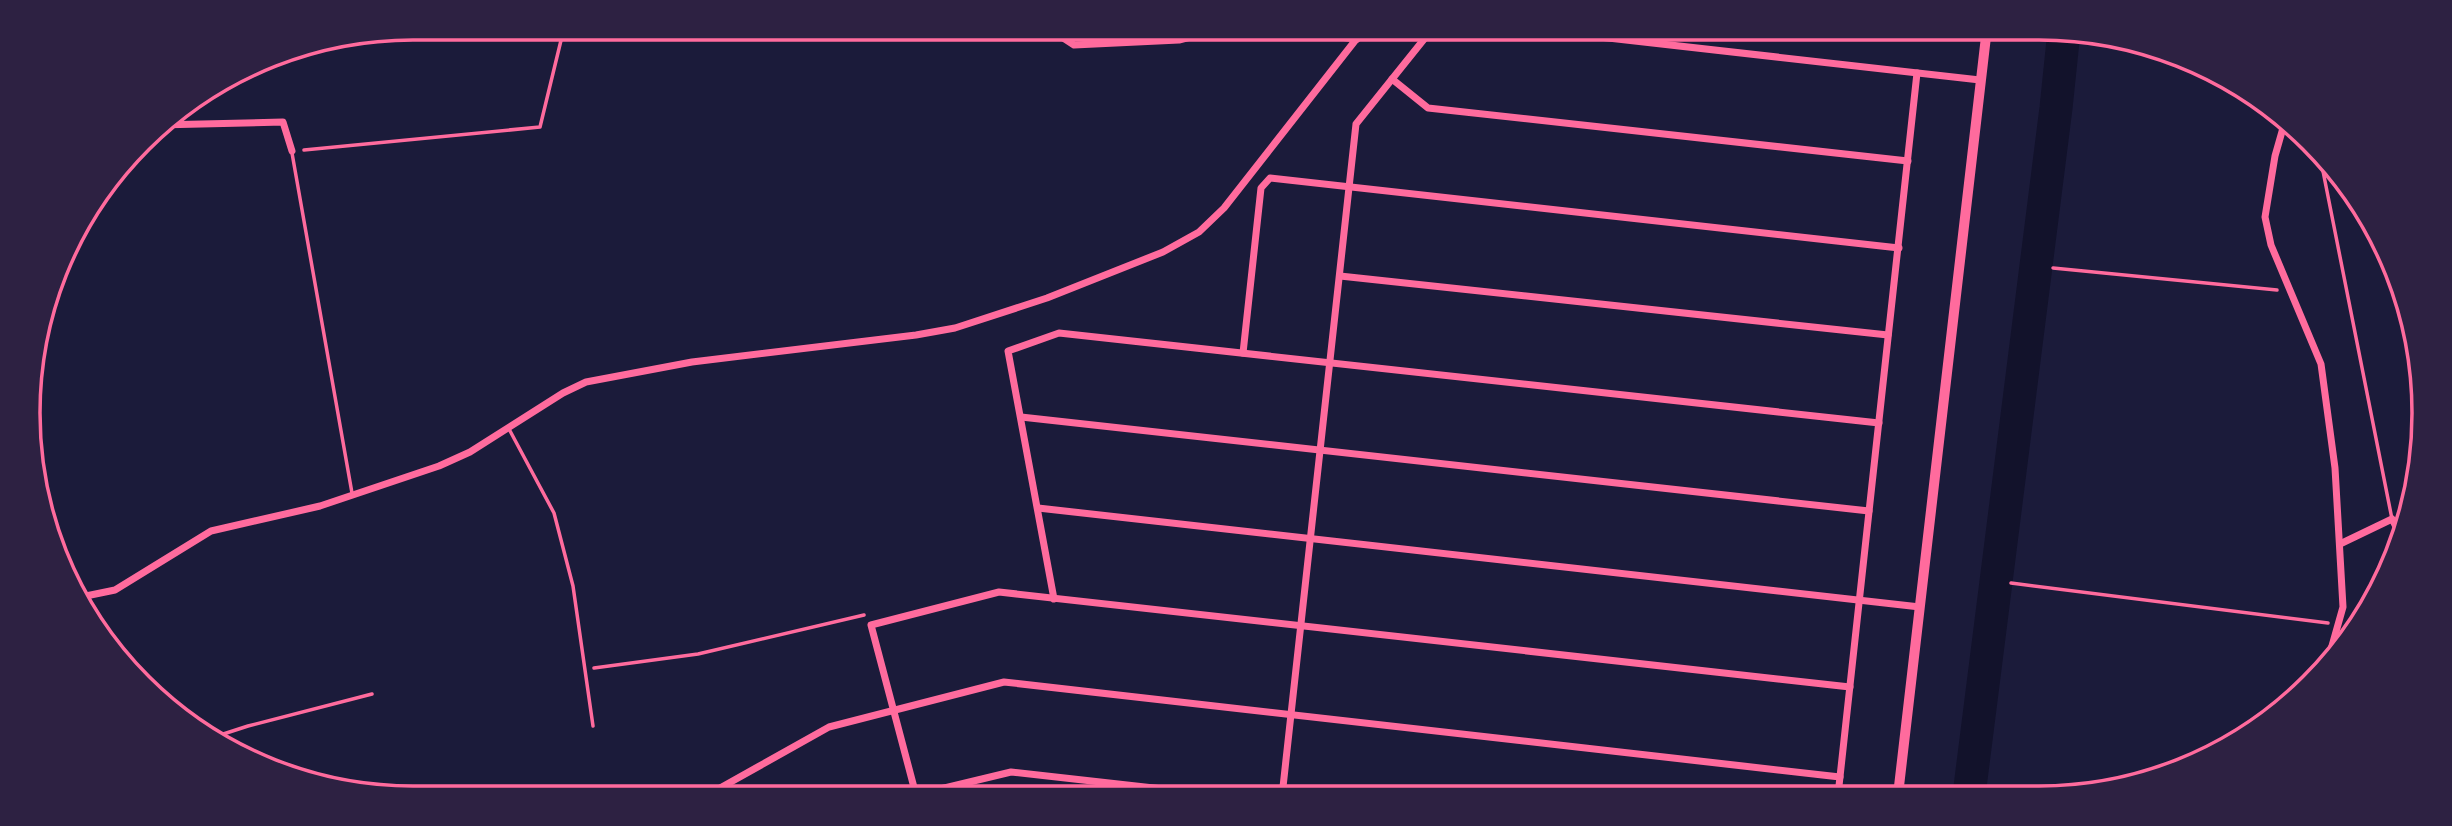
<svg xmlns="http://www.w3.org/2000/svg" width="2452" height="826" viewBox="0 0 2452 826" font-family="Karla,sans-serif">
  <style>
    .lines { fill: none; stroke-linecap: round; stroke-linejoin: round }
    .river { stroke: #12122b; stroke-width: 33 }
    .path { stroke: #ff6b9d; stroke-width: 3.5 }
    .service { stroke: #ff6b9d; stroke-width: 3.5 }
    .minor { stroke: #ff6b9d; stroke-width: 7 }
    .tertiary { stroke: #ff6b9d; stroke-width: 10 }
    .rim { fill: none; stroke: #ff6b9d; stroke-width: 3.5 }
  </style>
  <rect width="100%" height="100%" fill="#1b1b3a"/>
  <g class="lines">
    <path class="river" d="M 1969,795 L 2056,108 L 2064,31"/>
    <g class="path">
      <path d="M 304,150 L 540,127 L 564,28"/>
      <path d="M 2053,268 L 2277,290"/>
      <path d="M 2402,512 L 2411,507"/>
      <path d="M 2011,583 L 2328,623"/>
      <path d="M 594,668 L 698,654 L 864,615"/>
      <path d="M 211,738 L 248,726 L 372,694"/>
    </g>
    <g class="service">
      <path d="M 292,153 L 352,493"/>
      <path d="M 2321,161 L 2392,519"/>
      <path d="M 509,429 L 554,513 L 573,586 L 593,726"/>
    </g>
    <g class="minor">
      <path d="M 1048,28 L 1074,45 L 1179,40 L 1224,28"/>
      <path d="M 1261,28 L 1357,39"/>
      <path d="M 1520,28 L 1980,80"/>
      <path d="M 1392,79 L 1428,108 L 1908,161"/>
      <path d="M 2285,121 L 2275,156 L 2265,217 L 2271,245 L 2321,364 L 2335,468 L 2343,607 L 2328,660"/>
      <path d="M 158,125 L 283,122 L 292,151"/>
      <path d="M 1340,276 L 1888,335"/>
      <path d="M 1243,353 L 1261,188 L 1270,178 L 1899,248"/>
      <path d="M 1021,417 L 1869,511"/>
      <path d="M 41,507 L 96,630"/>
      <path d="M 1038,508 L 1920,607"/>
      <path d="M 2340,544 L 2392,519 L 2401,536"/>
      <path d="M 81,597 L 115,590 L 211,531 L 320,506 L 439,466 L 470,452 L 563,393 L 586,382 L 692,362 L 916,335 L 955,328 L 1047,298 L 1163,252 L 1199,232 L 1224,208 L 1365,28"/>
      <path d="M 1054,599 L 1008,351 L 1059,333 L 1879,423"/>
      <path d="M 916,795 L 871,625 L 999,592 L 1850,687"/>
      <path d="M 1838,795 L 1917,73"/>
      <path d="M 1282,796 L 1356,124 L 1433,28"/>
      <path d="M 704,797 L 829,727 L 1004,682 L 1840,777"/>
      <path d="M 907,797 L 1011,772 L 1225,796"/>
    </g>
    <path class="tertiary" d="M 1898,795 L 1987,28"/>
  </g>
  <path d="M0 0H2452V826H0ZM413 40H2039A373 373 0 0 1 2412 413V413A373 373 0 0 1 2039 786H413A373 373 0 0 1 40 413V413A373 373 0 0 1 413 40Z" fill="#2d2142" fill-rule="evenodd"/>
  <path class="rim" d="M413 40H2039A373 373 0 0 1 2412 413V413A373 373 0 0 1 2039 786H413A373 373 0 0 1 40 413V413A373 373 0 0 1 413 40Z"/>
</svg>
